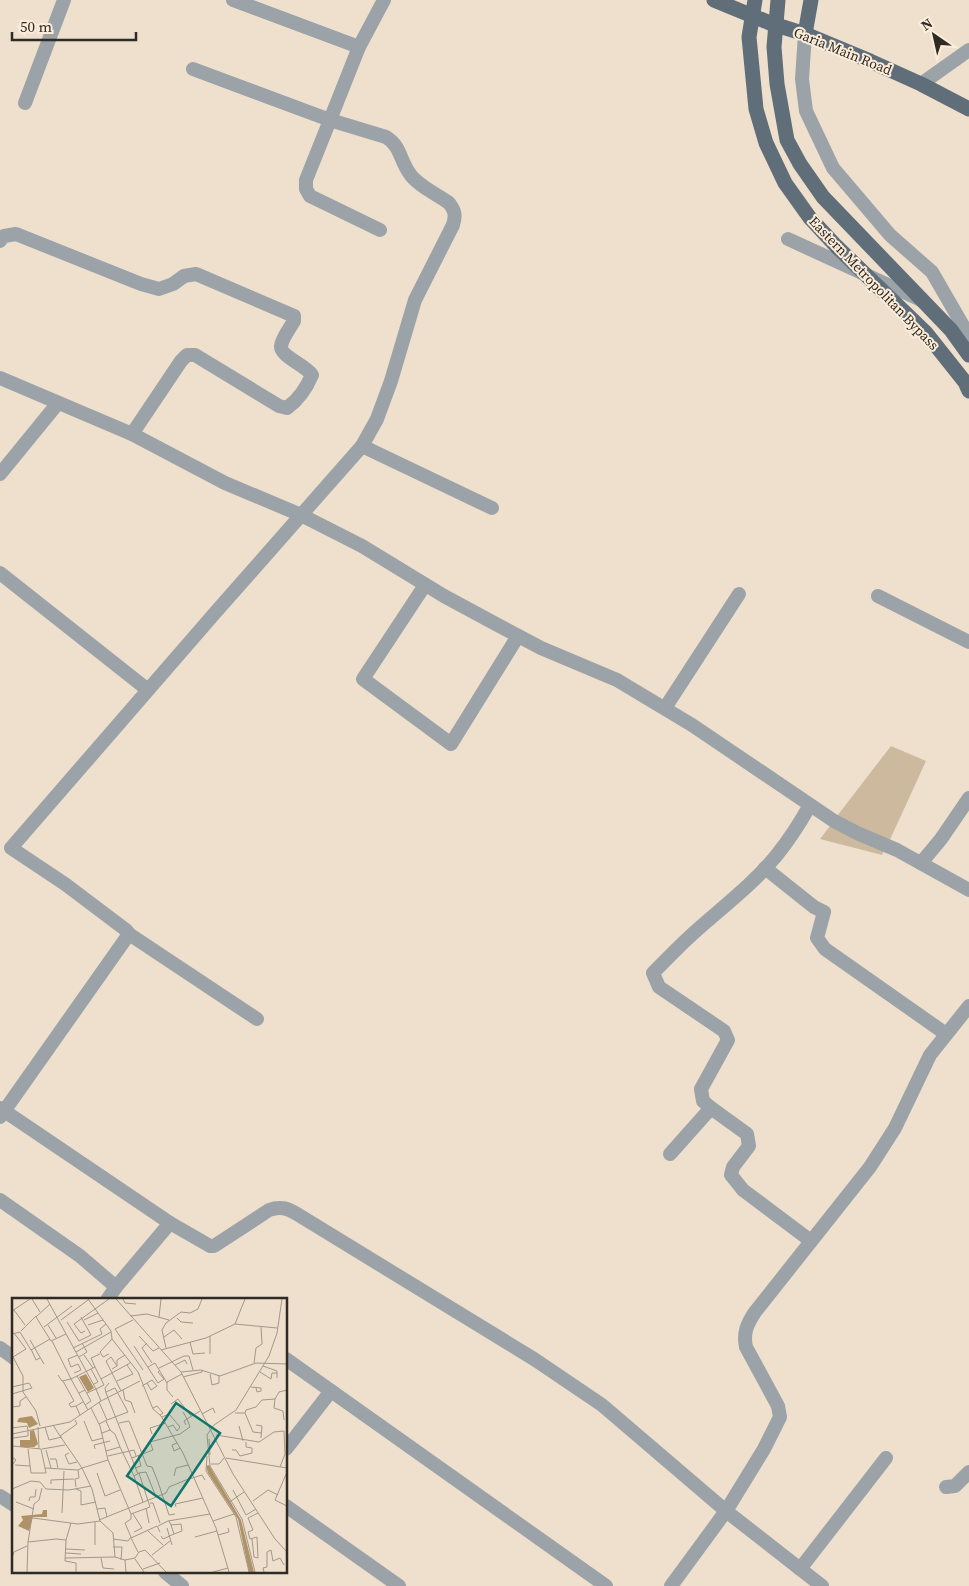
<svg xmlns="http://www.w3.org/2000/svg" width="969" height="1586" viewBox="0 0 969 1586" font-family="'Source Serif 4',serif">
  <style>
    .green { fill: #ccb99e }
    .lines { fill: none; stroke-linecap: round; stroke-linejoin: round }
    .street { stroke: #9ba3a9; stroke-width: 14 }
    .primary { stroke: #606e7a; stroke-width: 15 }
    .primary-bridge { stroke: #606e7a; stroke-width: 15 }
    .labels { text-anchor: middle; stroke-width: 4; stroke-linejoin: round; paint-order: stroke }
    .street-label { font-size: 14px; fill: #2f2a23; stroke: #fbedda }
    .inset-road { fill: none; stroke: #a29789; stroke-width: 1 }
    .view { fill: #0f766e; fill-opacity: 0.15; stroke: #0f766e; stroke-width: 2.5 }
    .inset-edge { fill: none; stroke: #2f2a23; stroke-width: 2.5 }
  </style>
  <rect width="100%" height="100%" fill="#eee0cd"/>
  <g class="green">
    <path d="M 891,746 L 926,761 L 888,844 L 834,820 Z"/>
    <path d="M 830,826 L 885,847 L 882,855 L 820,839 Z"/>
  </g>
  <g class="lines">
    <g class="street">
      <path d="M 233,0 L 359,47"/>
      <path d="M 805,34 L 802,79 L 806,111 L 833,168 L 890,235 L 932,272 L 969,336"/>
      <path d="M 193,69 L 330,120 L 306,180 L 306,189 L 310,196 L 380,230"/>
      <path d="M 921,84 L 969,50"/>
      <path d="M 25,103 L 64,0"/>
      <path d="M 788,239 L 921,300"/>
      <path d="M 0,241 L 4,236 L 16,234 L 141,284 L 159,289 L 173,284 L 184,276 L 196,274 L 294,316 L 294,321 C 290,328 282,338 281,346 C 280,356 305,365 312,375 C 307,387 298,400 287,408 L 279,406 L 195,355 L 187,355 L 181,361 L 132,434"/>
      <path d="M 0,378 L 132,434 L 225,483 L 301,515 L 362,546 L 444,596 L 494,623 L 541,648 L 617,680 L 692,725 L 834,821 L 857,833 L 897,850 L 969,890"/>
      <path d="M 362,446 L 492,508"/>
      <path d="M 0,474 L 58,403"/>
      <path d="M 0,573 L 148,690"/>
      <path d="M 425,585 L 363,679 L 451,744 L 518,636"/>
      <path d="M 878,596 L 969,642"/>
      <path d="M 665,708 L 739,594"/>
      <path d="M 921,863 L 941,839 L 969,798"/>
      <path d="M 765,868 L 814,907 L 824,912 L 817,938 L 825,949 L 946,1034"/>
      <path d="M 129,934 L 257,1019"/>
      <path d="M 0,1108 L 170,1223 L 210,1246 L 214,1246 L 269,1210 C 280,1206 287,1208 297,1214 L 534,1359 L 602,1405 L 726,1511 L 822,1586"/>
      <path d="M 711,1108 L 703,1101 L 701,1089 L 728,1040 L 724,1031 L 659,987 L 653,973 C 668,958 682,943 697,930 C 724,906 753,884 776,856 C 789,840 800,823 810,805"/>
      <path d="M 0,1117 L 129,934 L 126,930 L 65,884 L 11,848 L 214,614 L 362,446 L 377,419 L 391,381 L 415,300 L 453,225 C 456,215 455,211 449,203 C 438,195 417,185 410,174 C 400,161 401,146 386,137 L 330,120 L 359,47 L 384,0"/>
      <path d="M 670,1154 L 711,1108 L 747,1134 L 749,1146 L 733,1167 L 731,1175 L 743,1190 L 811,1241"/>
      <path d="M 0,1200 L 80,1256 L 116,1287 L 107,1300"/>
      <path d="M 116,1287 L 170,1223"/>
      <path d="M 0,1348 L 14,1358"/>
      <path d="M 286,1359 L 606,1586"/>
      <path d="M 286,1449 L 331,1391"/>
      <path d="M 946,1487 L 955,1486 L 969,1472"/>
      <path d="M 0,1496 L 14,1505"/>
      <path d="M 286,1506 L 399,1586"/>
      <path d="M 800,1569 L 886,1458"/>
      <path d="M 165,1572 L 182,1586"/>
      <path d="M 671,1586 L 726,1511 L 764,1449 L 780,1417 L 778,1406 L 746,1347 C 743,1333 747,1324 755,1312 L 870,1167 L 895,1128 L 930,1055 L 969,1006"/>
    </g>
    <g class="primary">
      <path d="M 714,0 L 770,23 L 805,34 L 870,61 L 921,84 L 969,109"/>
      <path d="M 805,34 L 811,0"/>
    </g>
    <g class="primary-bridge">
      <path d="M 755,0 L 749,37 L 756,109 L 766,143 L 785,183 L 810,218 L 836,246 L 926,333 L 965,382 L 969,391"/>
      <path d="M 778,0 L 774,47 L 777,84 L 787,140 L 800,164 L 823,197 L 951,330 L 969,355"/>
    </g>
  </g>
  <g class="labels">
    <g class="street-label">
      <text transform="translate(843 51) rotate(22)" y="5">Garia Main Road</text>
      <text transform="translate(874 283) rotate(46)" y="5">Eastern Metropolitan Bypass</text>
    </g>
  </g>
  <g transform="translate(12 1298)">
    <rect width="275" height="275" fill="#eee0cd"/>
    <path d="M 74,76 L 82,90 L 76,94 L 67,79 ZM 20,118 L 26,126 L 17,130 L 15,125 L 5,124 L 7,120 ZM 22,132 L 26,146 L 22,149 L 8,149 L 8,142 L 18,142 L 18,133 ZM 197,167 L 229,222 L 242,274 L 237,274 L 226,221 L 196,175 L 194,168 ZM 31,212 L 35,212 L 35,219 L 21,219 L 17,233 L 6,228 L 11,222 L 9,218 L 30,216 Z" fill="#af9266"/>
    <path class="inset-road" d="M 20,1 L 28,14M 35,1 L 84,91 L 75,95M 76,1 L 99,33 L 100,41 L 126,74 L 141,111 L 149,118 L 171,155 L 204,230 L 217,274M 104,1 L 169,74 L 221,176 L 263,241 L 275,254M 111,1 L 113,5 L 124,6M 38,6 L 24,19 L 39,43 L 54,36M 2,12 L 13,27M 0,13 L 18,1M 118,18 L 135,16 L 157,22M 147,19 L 149,1M 165,20 L 169,24 L 181,25M 49,22 L 76,2M 72,22 L 86,15M 55,24 L 67,43 L 79,37 L 69,19M 223,26 L 233,1M 36,27 L 44,40M 76,27 L 91,22M 32,29 L 60,8M 103,31 L 131,72M 103,31 L 121,22M 9,33 L 24,18M 73,33 L 69,35 L 62,26 L 97,1M 0,36 L 8,34 L 19,52 L 38,41M 127,38 L 141,53 L 147,50M 152,39 L 162,32 L 170,41M 18,42 L 32,66M 40,43 L 59,81 L 83,69 L 92,87M 178,44 L 181,56 L 193,55M 135,45 L 130,50 L 140,65M 122,48 L 146,85 L 152,81 L 146,74 L 148,72M 61,50 L 90,36 L 88,31 L 94,26M 154,50 L 150,32 L 154,25 L 169,14 L 178,15 L 186,11 L 190,1M 19,51 L 24,62 L 28,60M 149,52 L 194,40 L 223,26 L 265,30M 64,54 L 99,34M 97,56 L 91,59 L 88,54 L 100,41M 198,56 L 198,38M 0,57 L 11,78 L 11,94 L 24,113 L 28,128M 72,57 L 81,70M 1,59 L 14,51 L 2,35M 67,59 L 75,54 L 70,45M 242,65 L 244,50 L 250,46 L 249,28M 163,67 L 173,62 L 175,66M 105,68 L 105,62 L 113,57M 251,68 L 265,73 L 265,80M 83,69 L 79,60 L 88,56M 136,69 L 143,65 L 155,85M 147,70 L 172,58 L 177,58 L 181,72M 79,71 L 86,84 L 82,86M 100,71 L 105,68 L 99,59 L 94,63 L 109,93M 169,74 L 189,72 L 208,78 L 244,65 L 275,66M 248,74 L 259,81 L 260,75 L 265,75M 62,75 L 69,72 L 66,66 L 59,69 L 56,61 L 66,57M 198,76 L 200,87 L 207,85 L 207,78M 46,77 L 50,83 L 59,81M 65,78 L 73,92M 171,79 L 190,74 L 190,72M 59,81 L 76,112M 89,81 L 118,65M 51,83 L 62,103 L 57,106 L 59,109 L 64,108M 105,83 L 121,76 L 115,67M 97,85 L 93,90 L 94,95 L 126,176M 130,88 L 140,82 L 145,88 L 139,92 L 135,85M 0,89 L 17,85 L 20,90 L 0,96M 239,89 L 249,90 L 249,93 L 245,94 L 244,90M 111,92 L 113,102 L 119,104 L 123,115M 94,94 L 103,90 L 116,114 L 95,122M 67,95 L 73,92 L 79,103 L 73,107M 161,99 L 155,92 L 155,84 L 170,76M 263,101 L 262,110 L 271,113 L 272,122M 89,103 L 84,91 L 92,87M 159,106 L 166,101 L 179,118M 0,109 L 8,108 L 8,103 L 14,99M 141,110 L 145,108 L 151,115 L 148,117M 171,114 L 175,121 L 172,123 L 174,127M 223,115 L 233,115 L 241,134 L 249,135M 233,115 L 234,112 L 244,109 L 250,102 L 263,101 L 267,94 L 275,92M 190,116 L 201,110 L 203,115M 68,117 L 64,108 L 71,104M 150,119 L 157,116 L 168,129 L 165,133 L 161,127 L 156,129M 72,123 L 80,143 L 91,140M 107,125 L 117,123 L 135,168 L 140,169 L 146,184 L 157,217 L 163,216M 87,126 L 95,122 L 87,104M 41,127 L 48,138 L 65,126 L 63,122M 244,127 L 250,128 L 249,140M 227,128 L 231,143M 26,129 L 27,151M 33,129 L 37,142 L 50,139M 0,130 L 15,128 L 16,132 L 16,138 L 1,140M 98,132 L 103,136 L 108,149M 0,134 L 0,159 L 4,162 L 0,167M 90,135 L 98,132 L 94,123M 0,136 L 58,124 L 89,103 L 128,83M 140,136 L 138,130 L 154,125M 204,137 L 247,144 L 262,134 L 272,133 L 273,156 L 268,169M 48,138 L 70,170 L 96,162 L 88,128 L 79,110M 197,141 L 198,157M 165,145 L 160,147 L 162,153 L 168,150M 1,148 L 29,151 L 33,170 L 66,172M 16,151 L 19,175 L 34,175 L 33,170M 30,151 L 53,147M 83,151 L 82,147 L 98,143M 34,152 L 39,170M 220,152 L 224,152 L 228,158 L 240,155 L 240,150 L 234,149 L 234,144M 94,153 L 108,149 L 122,178M 57,155 L 53,157 L 57,166 L 65,164M 96,158 L 122,152 L 124,158M 195,158 L 194,173 L 224,219 L 237,274M 120,160 L 141,152 L 138,144 L 168,136 L 178,129 L 175,121 L 188,113M 214,160 L 275,170M 38,161 L 44,161 L 46,170M 96,162 L 119,216 L 138,209 L 127,175 L 122,178 L 131,204M 199,166 L 207,166 L 212,160M 3,167 L 18,168M 123,170 L 129,168 L 126,157M 275,174 L 263,202 L 275,208M 85,175 L 93,198 L 108,192M 127,175 L 134,174 L 144,199M 162,178 L 164,170 L 176,167M 39,186 L 39,182 L 62,181M 64,189 L 63,181 L 67,180 L 66,172 L 70,170 L 80,191 L 88,223 L 101,235 L 103,259 L 113,262 L 114,274M 0,191 L 19,183 L 28,184 L 34,191 L 57,192 L 79,188M 64,191 L 69,193 L 69,207 L 84,204M 221,192 L 234,217 L 244,211M 17,203 L 18,199 L 23,199 L 24,191M 241,203 L 256,192 L 266,197M 4,204 L 22,211M 138,205 L 141,205 L 148,225M 216,205 L 232,194M 164,209 L 163,206 L 191,200M 134,210 L 137,225M 85,211 L 93,210 L 95,219M 50,215 L 52,173M 246,215 L 236,220 L 241,232 L 236,234 L 238,241 L 245,239 L 246,260M 121,216 L 130,230 L 122,234M 21,220 L 66,226 L 88,223M 87,222 L 154,195 L 157,189 L 174,182 L 190,177 L 193,182M 157,223 L 159,227 L 162,236 L 170,233 L 169,226 L 159,227M 201,223 L 222,216M 146,228 L 156,223 L 198,216M 155,230 L 160,247M 136,233 L 151,247M 206,237 L 217,234 L 216,230M 149,238 L 151,241 L 162,236M 183,239 L 205,233M 101,241 L 116,243 L 119,239 L 113,225 L 119,221 L 119,216M 240,241 L 242,259 L 246,260M 54,242 L 59,225M 16,244 L 22,206 L 27,202 L 30,190M 83,247 L 83,224M 101,249 L 110,249 L 109,262M 54,251 L 73,252M 126,254 L 119,240 L 145,228 L 148,234M 54,255 L 69,256M 140,257 L 158,243M 0,260 L 2,254 L 15,248M 53,260 L 103,259M 89,260 L 91,270 L 102,271M 123,261 L 132,274M 113,262 L 123,260 L 127,254 L 133,252 L 154,274M 131,271 L 148,265M 15,274 L 16,244 L 44,241 L 54,242 L 53,263 L 64,265 L 64,274M 201,274 L 216,270M 243,274 L 230,221 L 198,168 L 195,137 L 202,127 L 224,112 L 257,58 L 265,35 L 270,1M 252,274 L 251,270 L 255,269 L 255,254 L 259,252 L 261,263 L 268,260 L 272,267"/>
    <path class="view" d="M 164,105 L 208,135 L 159,208 L 115,178 Z"/>
    <rect width="275" height="275" class="inset-edge"/>
  </g>
  <g transform="translate(934 35) rotate(326)" stroke="#fbedda" stroke-width="4" paint-order="stroke">
  <path d="M0-4L9 19L0 12L-9 19Z" fill="#2f2a23"/>
  <text y="-8" font-size="14" font-weight="bold" text-anchor="middle" fill="#2f2a23">N</text>
  </g>
  <path d="M12 32v8h124v-8" fill="none" stroke="#2f2a23" stroke-width="2.5"/>
  <text x="20" y="32" font-size="15" fill="#2f2a23" stroke="#fbedda" stroke-width="4" paint-order="stroke">50 m</text>
</svg>
